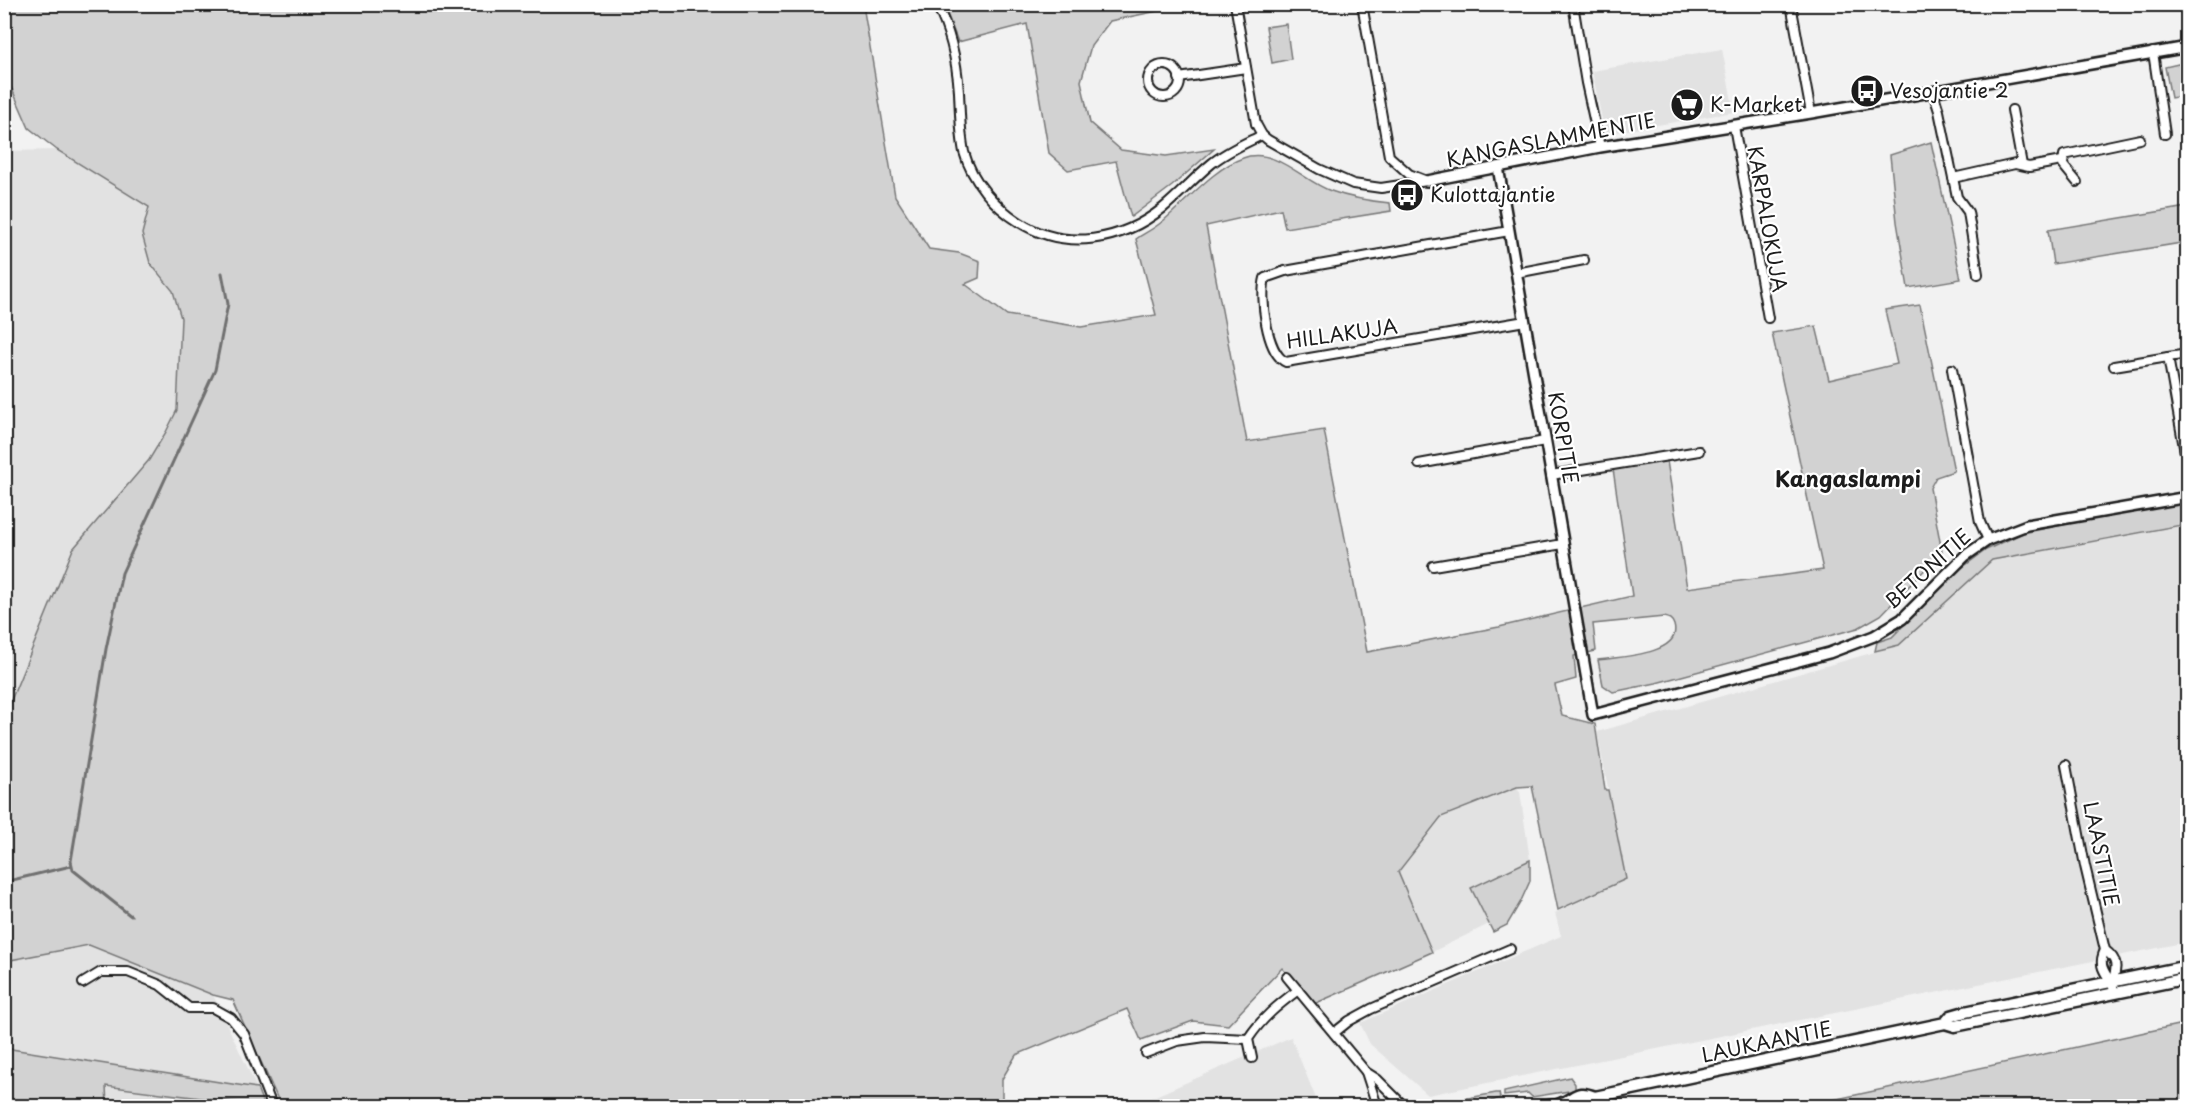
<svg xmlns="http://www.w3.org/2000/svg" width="2192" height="1111" viewBox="0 0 2192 1111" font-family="'Playpen Sans',sans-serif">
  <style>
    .built { fill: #e2e2e2 }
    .green { fill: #d2d2d2; stroke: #777; stroke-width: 1.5 }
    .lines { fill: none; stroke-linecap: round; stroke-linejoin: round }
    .stream { stroke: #707070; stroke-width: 3 }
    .minor-casing { stroke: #1c1c1c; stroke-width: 12 }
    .tertiary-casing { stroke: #1c1c1c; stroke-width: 14 }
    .secondary-casing { stroke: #1c1c1c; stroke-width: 15 }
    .minor { stroke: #fff; stroke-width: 8 }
    .tertiary { stroke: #fff; stroke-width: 9 }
    .secondary { stroke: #fff; stroke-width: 10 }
    .labels { text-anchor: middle; stroke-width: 4.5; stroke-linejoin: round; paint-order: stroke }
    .poi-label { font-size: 20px; fill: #1c1c1c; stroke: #fff; text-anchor: start }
    .street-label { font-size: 20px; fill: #1c1c1c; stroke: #fff }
    .quarter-label { font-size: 22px; font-weight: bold; fill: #1c1c1c; stroke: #fff }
  </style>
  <rect width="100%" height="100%" fill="#f2f2f2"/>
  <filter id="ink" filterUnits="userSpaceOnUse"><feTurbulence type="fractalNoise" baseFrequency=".0167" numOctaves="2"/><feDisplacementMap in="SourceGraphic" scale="12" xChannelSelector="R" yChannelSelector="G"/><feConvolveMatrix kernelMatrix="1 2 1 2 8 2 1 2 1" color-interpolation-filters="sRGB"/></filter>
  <g filter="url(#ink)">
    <g class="built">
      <path d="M 1722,49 L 1734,112 L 1605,134 L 1592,71 Z"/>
      <path d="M 57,150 L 149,207 L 181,318 L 176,428 L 5,715 L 5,151 Z"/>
      <path d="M 2187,524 L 2187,942 L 1428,1095 L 1370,1044 L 1360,1023 L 1561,936 L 1555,913 L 1626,879 L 1597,732 L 1899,645 L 1992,560 Z"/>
      <path d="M 1517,787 L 1520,792 L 1530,860 L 1472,888 L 1489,924 L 1432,952 L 1398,872 L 1441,817 Z"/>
      <path d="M 89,945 L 213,995 L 257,1088 L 5,1048 L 4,961 Z"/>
      <path d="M 1291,1037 L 1319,1106 L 1147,1106 L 1144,1101 Z"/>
      <path d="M 106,1086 L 264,1106 L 107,1106 Z"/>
    </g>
    <g class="green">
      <path d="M 954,4 L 1186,5 L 1110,21 L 1091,46 L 1081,81 L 1090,123 L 1121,150 L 1166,156 L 1214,149 L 1172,186 L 1131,217 L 1116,161 L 1068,170 L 1049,153 L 1027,24 L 958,42 L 945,8 Z"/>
      <path d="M 5,5 L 871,5 L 864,11 L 895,196 L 929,249 L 959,253 L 980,261 L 979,278 L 965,284 L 1007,315 L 1081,327 L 1156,315 L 1136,239 C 1145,233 1155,228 1163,221 C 1187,201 1214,168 1243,158 C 1275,146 1304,182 1331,191 C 1350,198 1369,201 1390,203 L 1391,211 L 1285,228 L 1281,209 L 1206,226 L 1247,442 L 1324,430 L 1367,652 L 1499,627 L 1632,596 L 1613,469 L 1667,461 L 1687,588 L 1823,570 L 1772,333 L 1816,326 L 1829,380 L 1897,364 L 1885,310 L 1920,305 L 1954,471 L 1936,477 L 1930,488 L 1942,552 L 1881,615 L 1858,628 L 1656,683 L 1613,692 L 1603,685 L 1598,660 C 1617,657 1683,655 1674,625 C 1672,619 1669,618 1664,617 L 1593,624 L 1596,651 L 1574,656 L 1576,679 L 1555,685 L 1562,716 L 1595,724 L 1605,790 L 1608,790 L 1626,879 L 1558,910 L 1532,786 L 1517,787 L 1441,817 L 1398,872 L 1432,952 L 1314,1004 L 1282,968 L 1228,1025 L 1193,1021 L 1141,1040 L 1127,1009 L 1016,1055 L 1002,1079 L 1002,1106 L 281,1106 L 233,1000 L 213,995 L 89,945 L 5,961 L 5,715 L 73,549 L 149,460 L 166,432 L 177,410 L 181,318 L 173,291 L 150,263 L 142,234 L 149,207 L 57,150 L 29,128 L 5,73 Z"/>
      <path d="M 1286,24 L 1291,59 L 1272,63 L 1266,27 Z"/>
      <path d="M 2187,62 L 2187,95 L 2171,98 L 2165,67 Z"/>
      <path d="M 1931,142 L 1961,279 L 1908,288 L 1897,222 L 1890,155 Z"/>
      <path d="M 2187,207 L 2187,242 L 2053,264 L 2048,230 Z"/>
      <path d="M 2187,503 L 2187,524 L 1992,560 L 1899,645 L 1875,651 L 1877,642 L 1892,637 L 1955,573 L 1986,550 L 2023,533 L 2092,519 Z"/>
      <path d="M 1530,860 L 1530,881 L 1520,903 L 1507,925 L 1493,932 L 1471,888 Z"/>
      <path d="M 2187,1023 L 2187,1106 L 1805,1106 Z"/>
      <path d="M 5,1048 L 257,1088 L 264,1106 L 106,1086 L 107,1106 L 52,1106 L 5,1100 Z"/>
      <path d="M 1570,1077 L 1575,1084 L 1575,1090 L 1532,1097 L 1528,1093 L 1504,1096 L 1504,1092 Z"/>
      <path d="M 1496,1093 L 1499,1093 L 1500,1098 L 1491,1101 L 1492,1106 L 1424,1106 Z"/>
    </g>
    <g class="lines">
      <g class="stream">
        <path d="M 4,882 L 71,866"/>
        <path d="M 131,916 L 73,870 L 71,861 L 106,649 L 122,573 L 215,370 L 228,304 L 222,273"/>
      </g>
      <defs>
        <g id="minor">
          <path d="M 936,4 C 951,32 957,62 959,92 C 960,112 960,132 964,152 C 972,181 994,206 1019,222 C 1066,252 1122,241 1163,208 C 1180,194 1194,178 1211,164 C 1227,151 1244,144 1262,135"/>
          <path d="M 1235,4 L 1256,124 L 1262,135 L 1268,140 L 1319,169 L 1353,184 L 1381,188 L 1427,181"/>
          <path d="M 1362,4 L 1389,156 L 1409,174 L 1427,181"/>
          <path d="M 1573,4 L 1586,83 L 1600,147"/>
          <path d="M 1791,4 L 1811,113"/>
          <path d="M 2153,52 L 2165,134"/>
          <circle cx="1164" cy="81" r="16"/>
          <path d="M 1179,78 L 1246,68"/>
          <path d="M 1933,92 L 1939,111 L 1957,197 L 1968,212 L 1978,274"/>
          <path d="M 2012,110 L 2022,165"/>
          <path d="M 1734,126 L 1768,318"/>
          <path d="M 1953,178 L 2015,164 L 2029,167 L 2062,161"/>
          <path d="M 2077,182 L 2063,165 L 2064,155 L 2140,139"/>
          <path d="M 1509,231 L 1285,271 L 1265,278 C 1260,297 1266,353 1286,362 L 1525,321"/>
          <path d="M 1516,273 L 1584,260"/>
          <path d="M 2188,354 L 2168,357 L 2188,470"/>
          <path d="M 2114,366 L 2168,357"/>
          <path d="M 1952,369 L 1980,522 L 1988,540"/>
          <path d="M 1419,464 L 1545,441"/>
          <path d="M 1551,475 L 1699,451"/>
          <path d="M 1433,566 L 1563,544"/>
          <path d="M 2066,765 L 2085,866 L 2105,950 C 2117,959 2118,967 2112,981"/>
          <path d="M 2105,950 C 2095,970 2111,975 2115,993"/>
          <path d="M 1287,977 L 1366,1072 L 1377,1079 L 1403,1105"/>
          <path d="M 83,983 L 101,972 L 128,972 L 160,985 L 189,1008 L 213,1008 L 231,1018 L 244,1034 L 272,1106"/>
          <path d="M 1334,1033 L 1349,1021 L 1371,1009 L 1510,949"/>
          <path d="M 1146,1053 L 1177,1041 L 1205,1037 L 1248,1039"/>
          <path d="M 1252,1058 L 1248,1039 C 1262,1018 1278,1005 1298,990"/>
          <path d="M 1366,1072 L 1377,1106"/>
        </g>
        <g id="tertiary">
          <path d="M 1498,167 L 1593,715 L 1829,653 L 1874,636 L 1902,619 L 1965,556 L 1988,540 L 2027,525 L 2188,497"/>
          <path d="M 1427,181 L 1600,147 L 1811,113 L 2188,47"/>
        </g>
        <g id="secondary">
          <path d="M 1945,1023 L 1951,1016 L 1965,1012 L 2188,966"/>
          <path d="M 1563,1103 C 1576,1107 1585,1106 1595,1097 L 1945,1023 L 1955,1026 L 2188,978"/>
          <path d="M 1390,1106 L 1408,1106"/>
          <path d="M 1549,1106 C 1553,1106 1559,1105 1563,1103 C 1577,1096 1578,1090 1595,1097"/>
        </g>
      </defs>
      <use href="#minor" class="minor-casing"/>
      <use href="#tertiary" class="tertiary-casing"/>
      <use href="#secondary" class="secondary-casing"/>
      <use href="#minor" class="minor"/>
      <use href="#tertiary" class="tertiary"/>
      <use href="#secondary" class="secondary"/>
    </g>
  </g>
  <defs>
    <symbol id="bus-disc" viewBox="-11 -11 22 22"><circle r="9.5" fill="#1c1c1c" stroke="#fff"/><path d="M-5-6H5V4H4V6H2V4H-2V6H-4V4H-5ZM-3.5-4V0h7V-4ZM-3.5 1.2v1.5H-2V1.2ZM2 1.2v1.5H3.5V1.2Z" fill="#fff"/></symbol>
    <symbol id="supermarket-disc" viewBox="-11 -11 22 22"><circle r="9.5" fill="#1c1c1c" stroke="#fff"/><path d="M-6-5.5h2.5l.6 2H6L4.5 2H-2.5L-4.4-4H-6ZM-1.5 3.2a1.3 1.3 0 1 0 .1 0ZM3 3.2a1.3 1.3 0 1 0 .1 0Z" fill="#fff"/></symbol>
  </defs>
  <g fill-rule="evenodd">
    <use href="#bus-disc" x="1848" y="72" width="38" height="38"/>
    <use href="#supermarket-disc" x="1668" y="86" width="38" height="38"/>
    <use href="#bus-disc" x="1388" y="176" width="38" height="38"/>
  </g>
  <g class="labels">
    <g class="poi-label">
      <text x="1890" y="98">Vesojantie 2</text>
      <text x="1710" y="112">K-Market</text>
      <text x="1430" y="202">Kulottajantie</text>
    </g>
    <g class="street-label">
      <text transform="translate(1551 140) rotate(-11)" y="7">KANGASLAMMENTIE</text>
      <text transform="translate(1767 219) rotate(80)" y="7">KARPALOKUJA</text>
      <text transform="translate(1342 334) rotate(-8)" y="7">HILLAKUJA</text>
      <text transform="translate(1563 438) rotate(80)" y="7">KORPITIE</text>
      <text transform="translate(1928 569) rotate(-42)" y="7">BETONITIE</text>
      <text transform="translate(2101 854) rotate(78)" y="7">LAASTITIE</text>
      <text transform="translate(1767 1042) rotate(-12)" y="7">LAUKAANTIE</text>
    </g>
    <g class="quarter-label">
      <text x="1848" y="487">Kangaslampi</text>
    </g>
  </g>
  <rect width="2192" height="1111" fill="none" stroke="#fff" stroke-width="24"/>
  <rect x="12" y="12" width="2168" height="1087" fill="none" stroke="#1c1c1c" stroke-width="2" filter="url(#ink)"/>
</svg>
